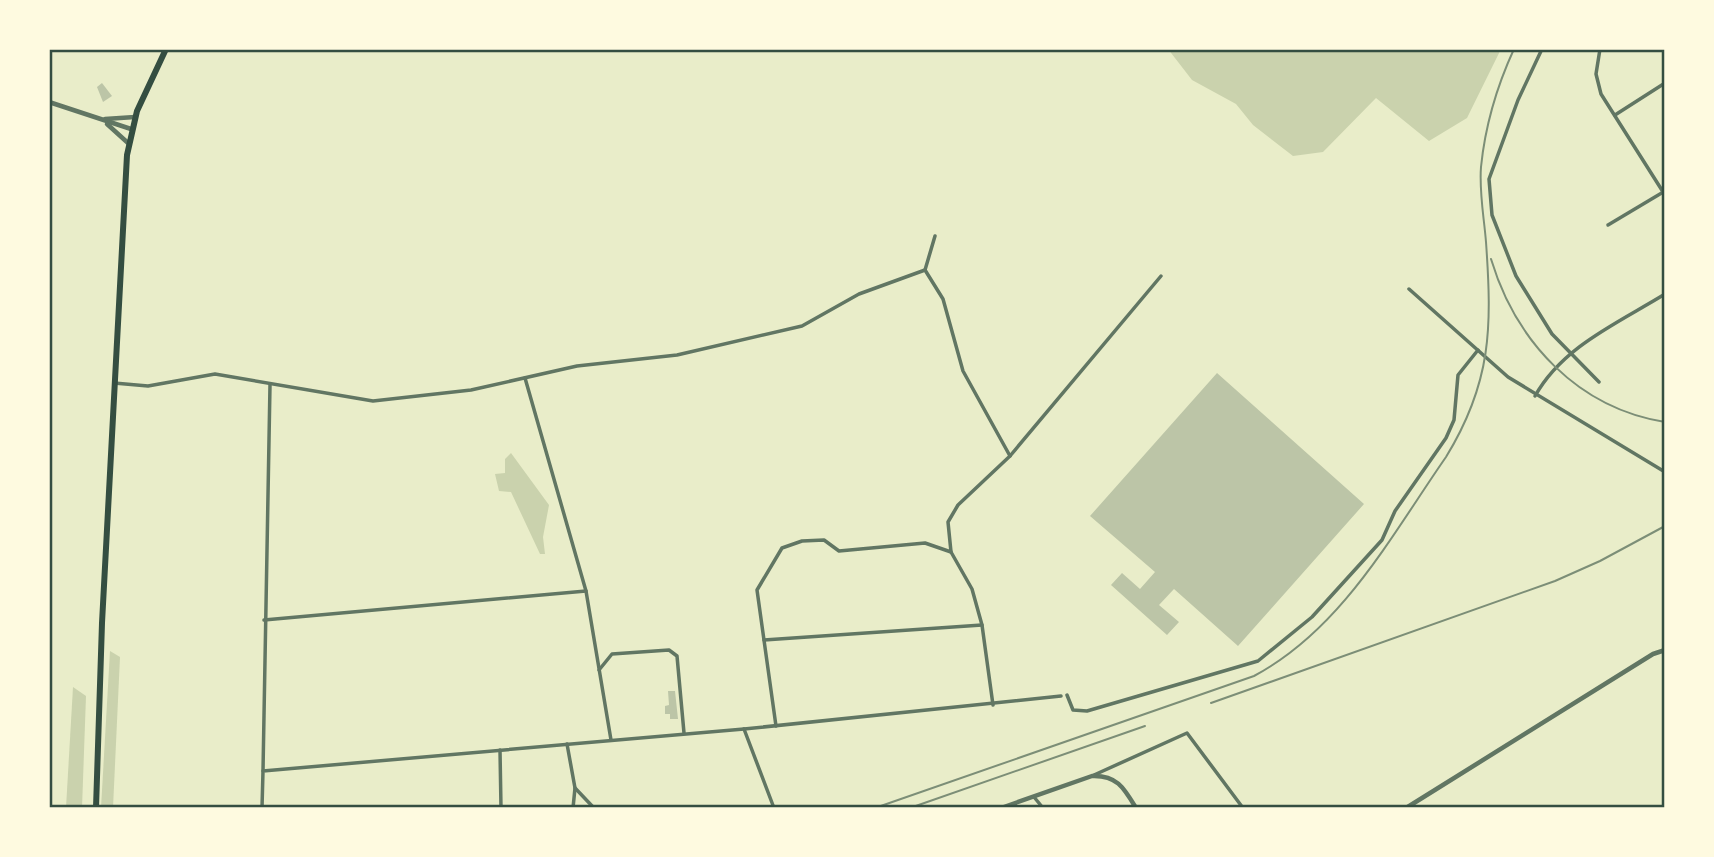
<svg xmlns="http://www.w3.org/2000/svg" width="1714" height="857" viewBox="0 0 1714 857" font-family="'PT Sans Narrow',sans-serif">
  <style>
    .green { fill: #cad2ad }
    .building { fill: #bcc5a7 }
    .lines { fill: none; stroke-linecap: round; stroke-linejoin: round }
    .minor { stroke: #617663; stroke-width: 3.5 }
    .tertiary { stroke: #617663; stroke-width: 4.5 }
    .trunk { stroke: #344e41; stroke-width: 6 }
    .rail { stroke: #7c8e77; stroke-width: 2 }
    .neatline { fill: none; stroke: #344e41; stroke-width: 2.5 }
  </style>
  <rect width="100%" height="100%" fill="#e9edc9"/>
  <g class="green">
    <path d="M 1168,49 L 1501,49 L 1467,118 L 1429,141 L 1376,98 L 1323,152 L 1293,156 L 1253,125 L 1236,104 L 1192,80 Z"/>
    <path d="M 511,453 L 549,505 L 543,537 L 545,554 L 540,554 L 511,492 L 499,491 L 495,474 L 505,473 L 505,459 Z"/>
    <path d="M 110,651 L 120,657 L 113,808 L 101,808 Z"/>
    <path d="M 73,687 L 86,696 L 82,808 L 66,808 Z"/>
  </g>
  <g class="building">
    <path d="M 102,83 L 112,96 L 103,102 L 97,87 Z"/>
    <path d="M 1217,373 L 1364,504 L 1238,646 L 1174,589 L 1159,605 L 1179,622 L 1167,635 L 1111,585 L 1122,573 L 1140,589 L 1155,572 L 1090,516 Z"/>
    <path d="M 668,691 L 675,691 L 678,719 L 670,719 L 670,714 L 665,714 L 665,706 L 669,705 Z"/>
  </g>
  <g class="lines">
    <g class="minor">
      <path d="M 1542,49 L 1518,100 L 1489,179 L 1492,215 L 1516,276 L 1552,334 L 1599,382"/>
      <path d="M 1600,49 L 1596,74 L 1601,94 L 1665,195"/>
      <path d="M 1615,115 L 1665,83"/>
      <path d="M 1608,225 L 1665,191"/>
      <path d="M 935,236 L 925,270 L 943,299 L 963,371 L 1010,456"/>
      <path d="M 1409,289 L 1508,377 L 1665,472"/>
      <path d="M 525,378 L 586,591 L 611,740"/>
      <path d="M 114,383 L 148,386 L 215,374 L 373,401 L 471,390 L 577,366 L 677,355 L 802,326 L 859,294 L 925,270"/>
      <path d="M 1535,396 C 1563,346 1618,323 1665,294"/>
      <path d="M 264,620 L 586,591"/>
      <path d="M 764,640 L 982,625"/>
      <path d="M 599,670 L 612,654 L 669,650 L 677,656 L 684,733"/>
      <path d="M 1067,695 L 1073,710 L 1087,711 L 1258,661 L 1312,617 L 1382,540 L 1395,511 L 1446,438 L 1454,420 L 1458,375 L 1478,350"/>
      <path d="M 993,705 L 982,625 L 972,589 L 951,552 L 948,522 L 958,505 L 1010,456 L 1161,276"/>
      <path d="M 776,726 L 757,590 L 782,548 L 802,541 L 824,540 L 839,551 L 925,543 L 951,552"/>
      <path d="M 744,729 L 774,808"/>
      <path d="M 567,744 L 575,788 L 573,808"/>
      <path d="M 500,750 L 501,808"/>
      <path d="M 263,771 L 270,385"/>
      <path d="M 1094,775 L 1187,733 L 1243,808"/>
      <path d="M 575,788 L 594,808"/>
      <path d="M 1034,797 L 1043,808"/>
      <path d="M 262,808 L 263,771 L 744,729 L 1061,696"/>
    </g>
    <g class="tertiary">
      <path d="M 49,102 L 131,129"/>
      <path d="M 105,119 L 135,117"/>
      <path d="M 107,124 L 128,143"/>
      <path d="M 1001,808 L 1092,776 C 1117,775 1124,788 1136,808"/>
      <path d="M 1406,808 L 1653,654 L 1665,650"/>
    </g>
    <path class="trunk" d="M 96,808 L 102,623 L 127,155 L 137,111 L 166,49"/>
    <g class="rail">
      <path d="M 1491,259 C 1516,342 1578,408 1665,422"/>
      <path d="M 1211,703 L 1555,581 L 1600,561 L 1665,526"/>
      <path d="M 875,808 L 1254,676 C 1342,629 1391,536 1446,457 C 1492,382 1492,327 1486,242 C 1484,217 1479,192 1481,167 C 1485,127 1497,86 1514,49"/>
      <path d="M 910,808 L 1145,726"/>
    </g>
  </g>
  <rect width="1714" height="857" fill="none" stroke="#fefae0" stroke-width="102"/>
  <rect x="51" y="51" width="1612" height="755" class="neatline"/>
</svg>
